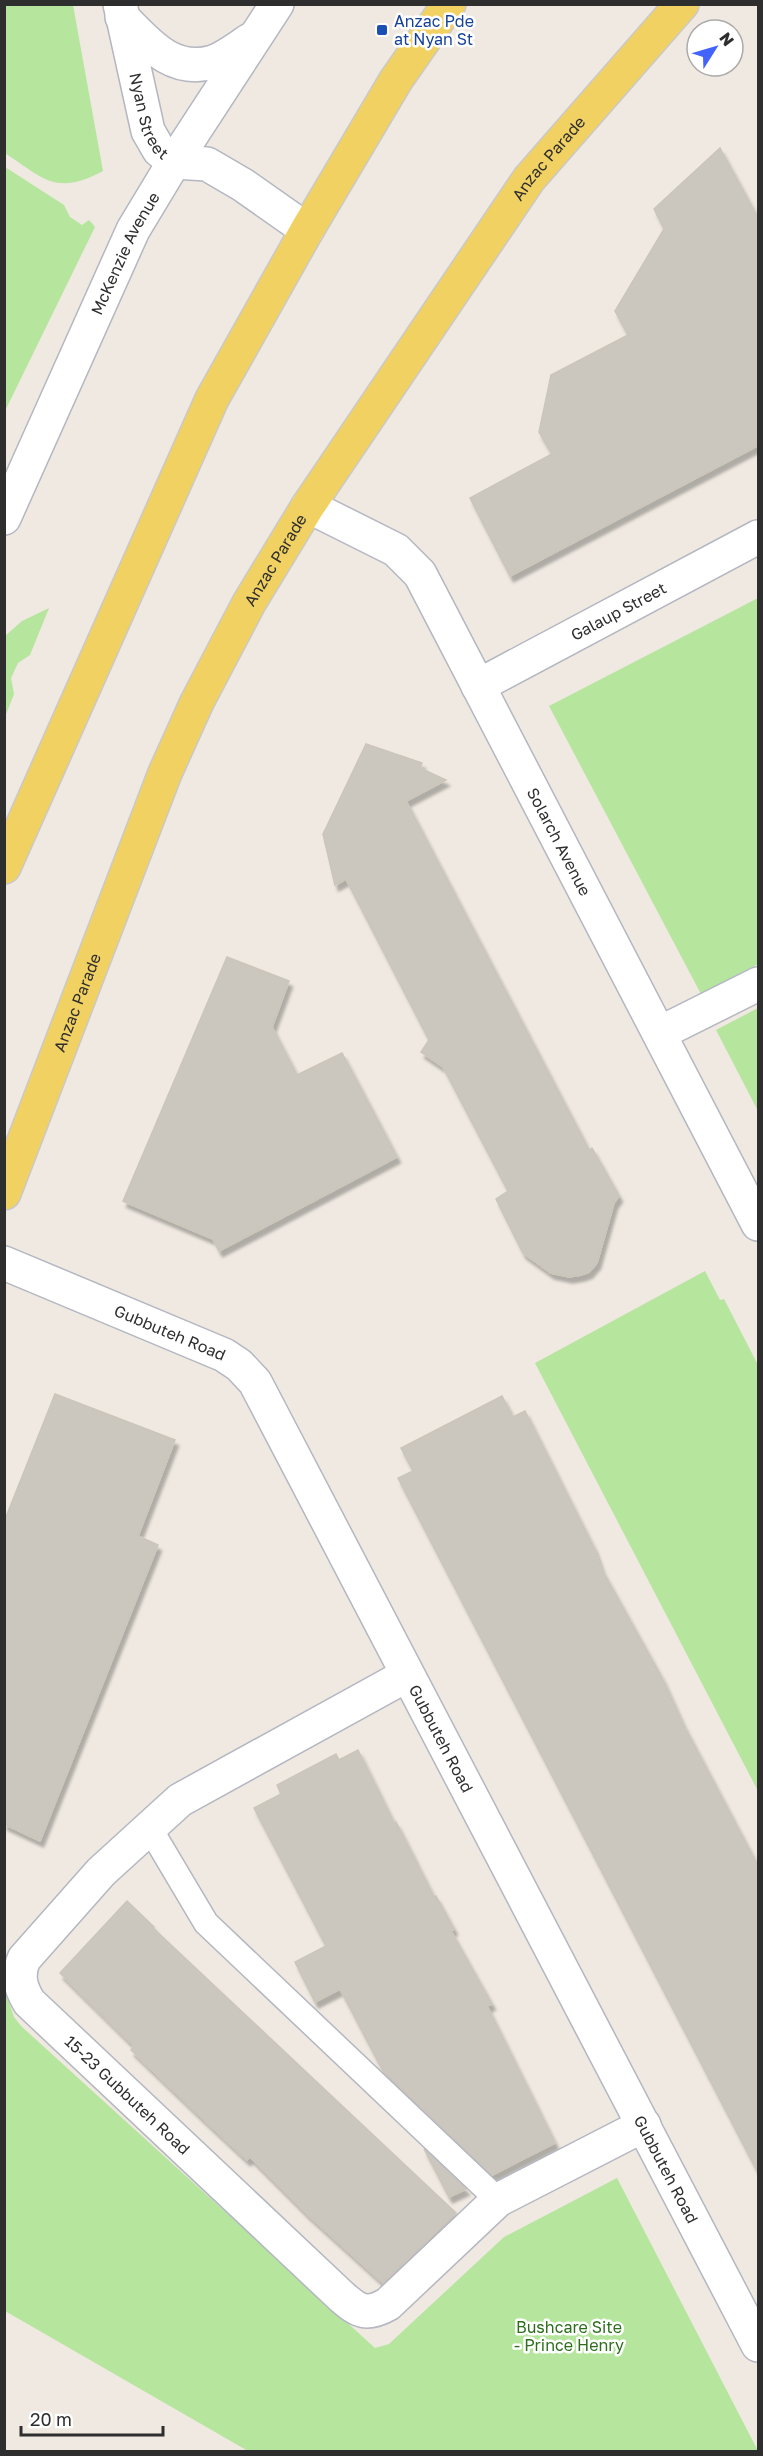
<svg xmlns="http://www.w3.org/2000/svg" width="763" height="2456" viewBox="0 0 763 2456" font-family="'Golos Text',sans-serif">
  <style>
    .green { fill: #b6e59e }
    .building { fill: #cbc7bf; stroke: #cbc5ba; stroke-width: 1.5; filter: url(#shadow) }
    .lines { fill: none; stroke-linecap: round; stroke-linejoin: round }
    .service-casing { stroke: #b4b7c1; stroke-width: 27 }
    .minor-casing { stroke: #b4b7c1; stroke-width: 36 }
    .primary-casing { stroke: #c9c9c9; stroke-width: 36 }
    .service { stroke: #fff; stroke-width: 24 }
    .minor { stroke: #fff; stroke-width: 33 }
    .primary { stroke: #f2d163; stroke-width: 33 }
    .transit-dot { fill: #1a4fb4; stroke: #fff; stroke-width: 2 }
    .labels { text-anchor: middle; stroke-width: 5; stroke-linejoin: round; paint-order: stroke }
    .transit-label { font-size: 16px; fill: #164399; stroke: #fff; text-anchor: start }
    .street-label { font-size: 16px; fill: #2e2e2e; stroke: #fff }
    .park-label { font-size: 16px; fill: #2c6e1b; stroke: #fff }
  </style>
  <defs>
    <filter id="shadow"><feDropShadow dx="3.5" dy="6" stdDeviation="1.5" flood-color="#0004"/></filter>
  </defs>
  <rect width="100%" height="100%" fill="#efe9e1"/>
  <g class="green">
    <path d="M 4,5 L 73,5 L 103,171 C 56,196 44,179 5,153 Z"/>
    <path d="M 5,167 L 64,205 L 70,217 L 82,225 L 89,220 L 95,227 L 5,411 Z"/>
    <path d="M 758,598 L 758,964 L 701,994 L 549,706 Z"/>
    <path d="M 49,608 L 30,655 L 18,663 L 11,678 L 14,694 L 5,717 L 5,636 L 22,621 Z"/>
    <path d="M 758,1008 L 758,1111 L 716,1030 Z"/>
    <path d="M 705,1271 L 720,1300 L 724,1299 L 758,1365 L 758,1791 L 535,1363 Z"/>
    <path d="M 4,1989 L 14,2017 L 21,2026 L 375,2348 L 389,2344 L 504,2237 L 617,2178 L 758,2451 L 248,2451 L 5,2311 Z"/>
  </g>
  <g class="building">
    <path d="M 720,148 L 759,220 L 759,445 L 510,576 L 470,498 L 552,454 L 539,432 L 551,375 L 628,335 L 615,311 L 664,229 L 654,209 Z"/>
    <path d="M 366,744 L 422,763 L 420,768 L 446,780 L 406,801 L 589,1150 L 592,1148 L 619,1196 L 614,1203 L 597,1263 L 589,1272 L 581,1275 L 569,1277 L 551,1273 L 523,1253 L 496,1199 L 508,1191 L 443,1067 L 421,1052 L 429,1040 L 346,879 L 335,885 L 323,834 Z"/>
    <path d="M 227,957 L 289,981 L 272,1027 L 297,1075 L 342,1053 L 397,1157 L 219,1251 L 213,1239 L 123,1201 Z"/>
    <path d="M 55,1394 L 175,1440 L 138,1536 L 158,1545 L 40,1841 L 4,1824 L 4,1522 Z"/>
    <path d="M 502,1396 L 513,1417 L 525,1411 L 594,1548 L 601,1568 L 662,1678 L 682,1722 L 759,1868 L 759,2175 L 398,1478 L 413,1471 L 401,1448 Z"/>
    <path d="M 358,1750 L 394,1823 L 396,1822 L 434,1897 L 436,1896 L 454,1929 L 451,1931 L 492,2004 L 487,2006 L 555,2143 L 492,2175 L 383,2071 L 340,1989 L 315,2002 L 295,1962 L 326,1946 L 254,1808 L 281,1794 L 277,1785 L 336,1754 L 339,1760 Z"/>
    <path d="M 127,1901 L 154,1927 L 153,1928 L 456,2213 L 383,2283 L 307,2214 L 250,2157 L 247,2160 L 201,2117 L 131,2050 L 134,2046 L 60,1973 Z"/>
    <path d="M 424,2149 L 466,2189 L 449,2197 Z"/>
  </g>
  <g class="lines">
    <defs>
      <path id="service" d="M 149,1827 L 206,1923 L 498,2200"/>
      <g id="minor">
        <path id="s1" d="M 120,4 L 148,131 L 159,150 L 174,162 L 207,164 L 243,185 L 307,230"/>
        <path d="M 122,17 C 148,43 172,74 213,62 C 225,58 239,47 250,40"/>
        <path id="s2" d="M 308,506 L 396,550 L 420,574 L 758,1224"/>
        <path id="s3" d="M 4,518 L 133,230 L 174,162 L 277,4"/>
        <path id="s4" d="M 478,686 L 758,537"/>
        <path d="M 660,1033 L 758,984"/>
        <path id="s5" d="M 4,1263 L 224,1355 L 239,1365 L 255,1382 L 758,2345"/>
        <path id="s6" d="M 407,1675 L 180,1800 L 101,1872 L 24,1959 C 17,1975 20,1987 29,2002 L 342,2297 C 359,2312 367,2316 388,2304 L 498,2200 L 644,2125"/>
      </g>
      <g id="primary">
        <path d="M 4,867 L 212,399 L 307,230 L 396,80 L 449,4"/>
        <path id="s7" d="M 4,1193 L 165,773 L 197,702 L 249,603 L 308,506 L 529,179 L 682,4"/>
      </g>
    </defs>
    <use href="#service" class="service-casing"/>
    <use href="#minor" class="minor-casing"/>
    <use href="#primary" class="primary-casing"/>
    <use href="#service" class="service"/>
    <use href="#minor" class="minor"/>
    <use href="#primary" class="primary"/>
  </g>
  <rect class="transit-dot" x="376" y="24" width="12" height="12" rx="3"/>
  <g class="labels">
    <g class="transit-label">
      <text x="394" y="27">Anzac Pde<tspan x="394" dy="18">at Nyan St</tspan></text>
    </g>
    <g class="street-label">
      <text dy="6" stroke="none"><textPath href="#s1" startOffset="116">Nyan Street</textPath></text>
      <text dy="6" stroke="none"><textPath href="#s7" startOffset="1176">Anzac Parade</textPath></text>
      <text dy="6" stroke="none"><textPath href="#s3" startOffset="291">McKenzie Avenue</textPath></text>
      <text dy="6" stroke="none"><textPath href="#s7" startOffset="690">Anzac Parade</textPath></text>
      <text dy="6" stroke="none"><textPath href="#s4" startOffset="159">Galaup Street</textPath></text>
      <text dy="6" stroke="none"><textPath href="#s2" startOffset="434">Solarch Avenue</textPath></text>
      <text dy="6" stroke="none"><textPath href="#s7" startOffset="204">Anzac Parade</textPath></text>
      <text dy="6" stroke="none"><textPath href="#s5" startOffset="180">Gubbuteh Road</textPath></text>
      <text dy="6" stroke="none"><textPath href="#s5" startOffset="682">Gubbuteh Road</textPath></text>
      <text dy="6" stroke="none"><textPath href="#s6" startOffset="663">15-23 Gubbuteh Road</textPath></text>
      <text dy="6" stroke="none"><textPath href="#s5" startOffset="1168">Gubbuteh Road</textPath></text>
    </g>
    <g class="park-label">
      <text x="569" y="2333">Bushcare Site<tspan x="569" dy="18">- Prince Henry</tspan></text>
    </g>
  </g>
  <rect width="763" height="2456" fill="none" stroke="#2e2e2e" stroke-width="12"/>
  <g transform="translate(715 48) rotate(53)"><circle r="28" fill="#ffffff" stroke="#ababab" stroke-width="1.5"/>
  <path d="M0-4.5L10 22L0 15L-10 22Z" fill="#4264fb"/>
  <text y="-9" font-size="16" font-weight="bold" text-anchor="middle" fill="#2e2e2e">N</text>
  </g>
  <path d="M21 2426v9h142v-9" fill="none" stroke="#2e2e2e" stroke-width="3"/>
  <text x="30" y="2426" font-size="18" fill="#2e2e2e" stroke="#ffffff" stroke-width="4.5" paint-order="stroke">20 m</text>
</svg>
